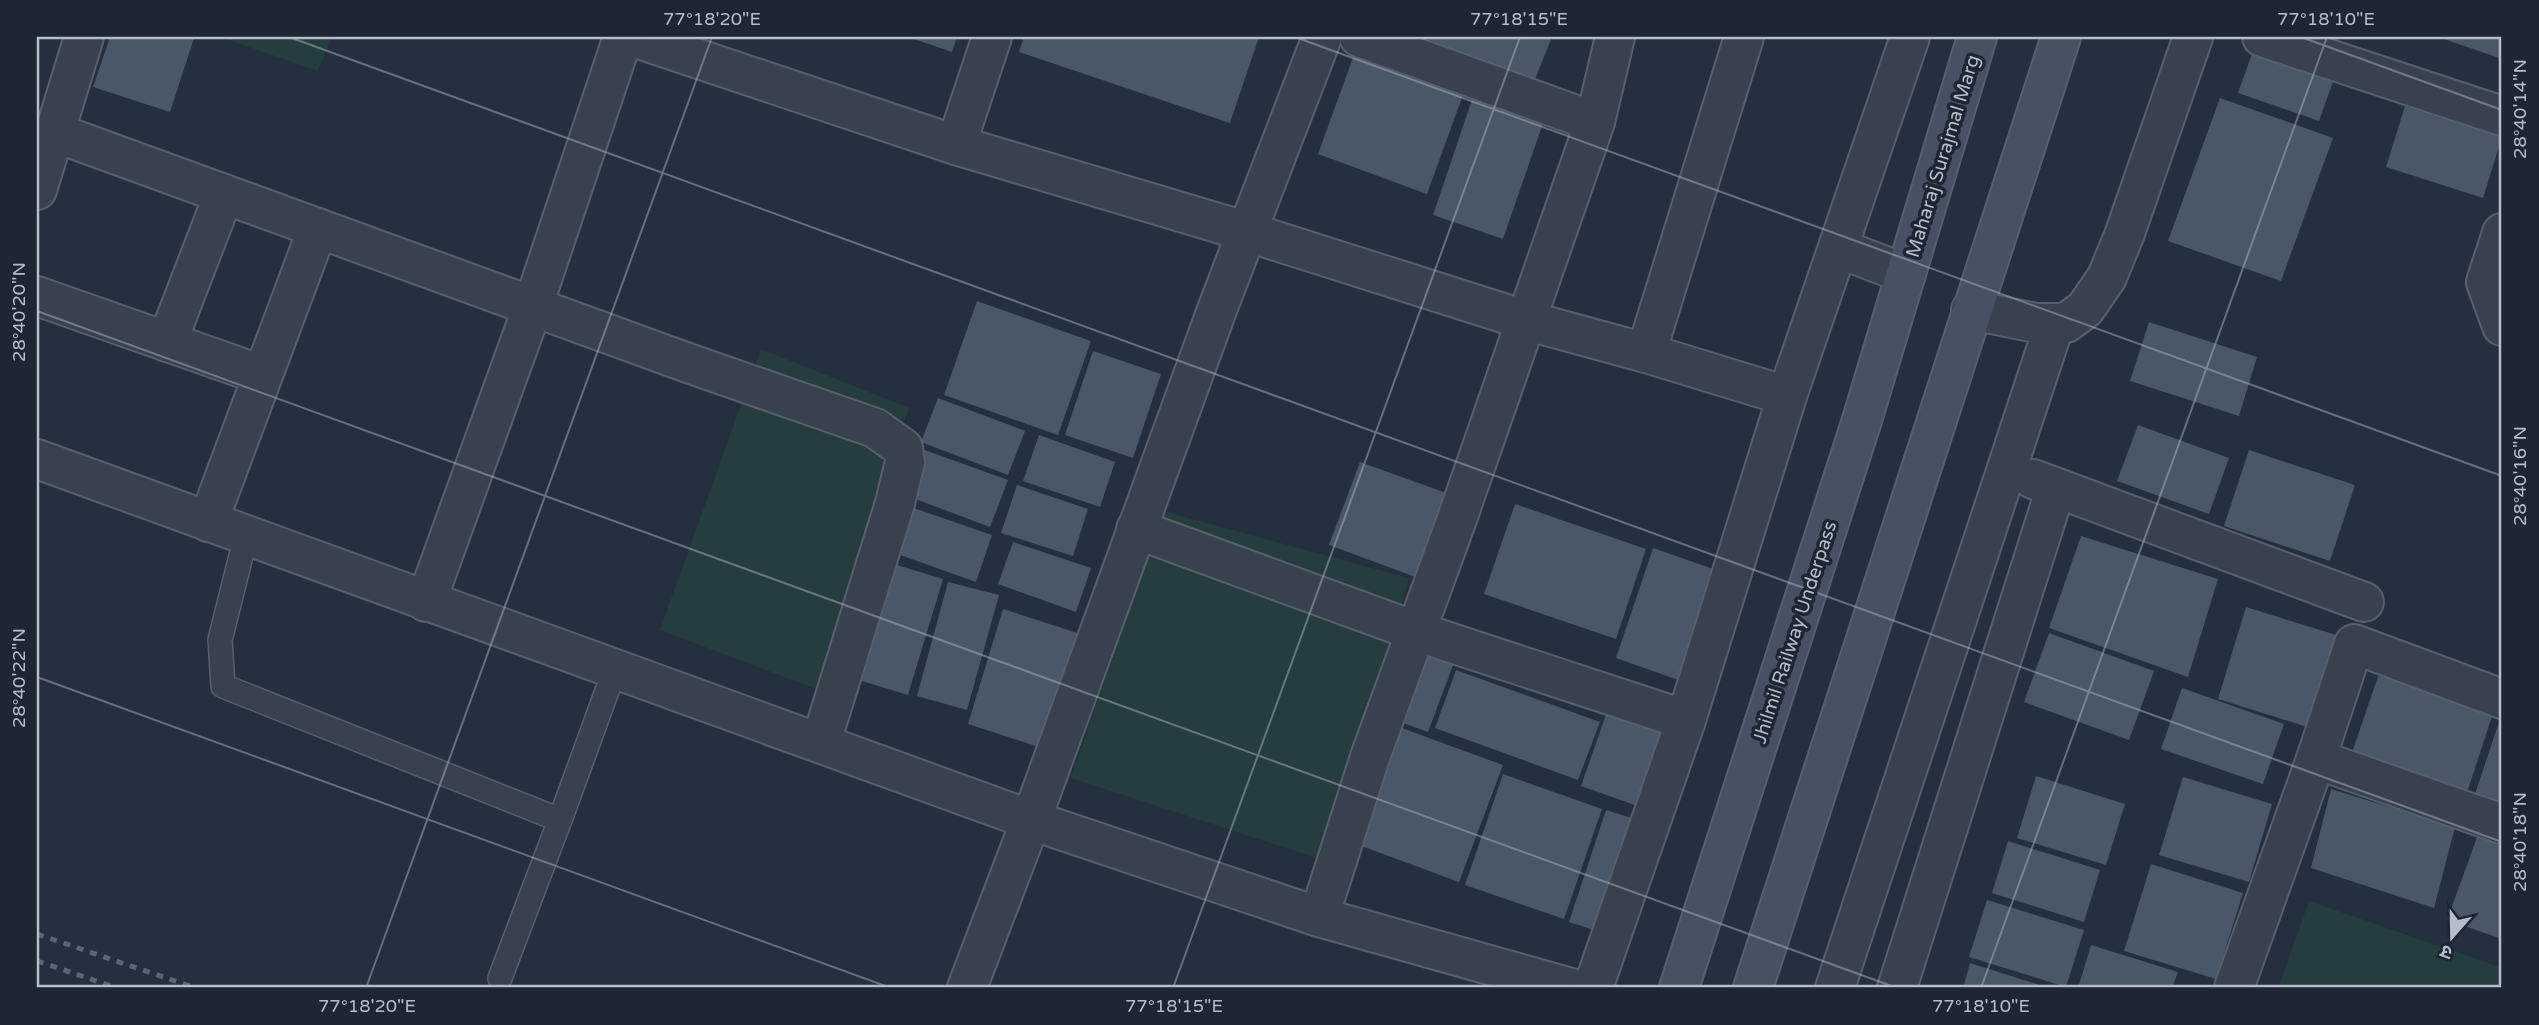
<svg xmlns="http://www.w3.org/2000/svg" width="2539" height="1025" viewBox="0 0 2539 1025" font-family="'Varela Round','Noto Sans Devanagari',sans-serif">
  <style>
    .green { fill: #263d3f }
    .building { fill: #4a5767 }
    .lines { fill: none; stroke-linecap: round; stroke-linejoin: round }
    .lane-casing { stroke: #56606c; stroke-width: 26 }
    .street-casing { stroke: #56606c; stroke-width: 42 }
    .secondary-casing { stroke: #56606c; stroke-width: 42 }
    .lane { stroke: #38424e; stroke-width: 23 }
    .street { stroke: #38424e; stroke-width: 38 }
    .secondary { stroke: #465161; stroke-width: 38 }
    .rail { stroke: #5a6675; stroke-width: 5; stroke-dasharray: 7 7; stroke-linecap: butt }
    .ticks { fill: none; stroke: #b5bdc9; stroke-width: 2; stroke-opacity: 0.45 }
    .labels { text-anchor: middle; stroke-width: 7; stroke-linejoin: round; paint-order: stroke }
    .street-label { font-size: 19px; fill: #b5bdc9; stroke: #1d2733 }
    .neatline { fill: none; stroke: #b5bdc9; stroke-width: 2.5 }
    .ticks-label { font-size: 18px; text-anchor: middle; fill: #b5bdc9 }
  </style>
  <rect width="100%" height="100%" fill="#24303e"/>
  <g class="green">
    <path d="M 220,37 L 331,37 L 318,71 Z"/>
    <path d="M 761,349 L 909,408 L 816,689 L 660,630 Z"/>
    <path d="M 1163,511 L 1409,578 L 1340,820 L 1320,859 L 1071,778 Z"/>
    <path d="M 2309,901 L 2502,968 L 2502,988 L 2278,988 Z"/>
  </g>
  <g class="building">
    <path d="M 110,37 L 194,38 L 170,112 L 93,87 Z"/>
    <path d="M 908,37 L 957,37 L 952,52 Z"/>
    <path d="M 1024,37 L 1259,37 L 1230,123 L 1019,52 Z"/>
    <path d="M 1422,37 L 1552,37 L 1534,82 Z"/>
    <path d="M 2438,37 L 2502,37 L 2502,59 Z"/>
    <path d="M 1359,41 L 1468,81 L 1427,194 L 1318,154 Z"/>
    <path d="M 2254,48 L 2335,76 L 2319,121 L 2238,93 Z"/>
    <path d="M 1478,82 L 1549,106 L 1503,239 L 1433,215 Z"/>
    <path d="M 2220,98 L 2333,138 L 2281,281 L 2168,241 Z"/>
    <path d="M 2405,106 L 2502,137 L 2483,198 L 2386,167 Z"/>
    <path d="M 977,301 L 1091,341 L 1058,435 L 944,395 Z"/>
    <path d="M 2149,322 L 2257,357 L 2239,416 L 2130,381 Z"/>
    <path d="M 1093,351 L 1161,374 L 1133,458 L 1065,435 Z"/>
    <path d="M 938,398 L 1025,431 L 1008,475 L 921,442 Z"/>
    <path d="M 2138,425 L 2229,458 L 2209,514 L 2117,481 Z"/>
    <path d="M 1039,435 L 1115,462 L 1100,507 L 1023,481 Z"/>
    <path d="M 919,448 L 1008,480 L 990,527 L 902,494 Z"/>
    <path d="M 2249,450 L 2355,485 L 2330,561 L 2224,526 Z"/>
    <path d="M 1360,462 L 1449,494 L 1418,578 L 1329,545 Z"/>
    <path d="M 1017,485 L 1088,509 L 1073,556 L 1001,533 Z"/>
    <path d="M 902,504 L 992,535 L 976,582 L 886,550 Z"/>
    <path d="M 1515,504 L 1646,549 L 1616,639 L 1484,594 Z"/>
    <path d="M 2081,536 L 2218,579 L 2188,677 L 2049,628 Z"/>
    <path d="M 1013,542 L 1091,568 L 1076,612 L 998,584 Z"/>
    <path d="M 1653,548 L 1722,572 L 1684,682 L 1616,658 Z"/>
    <path d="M 887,562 L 943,579 L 908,695 L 852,678 Z"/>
    <path d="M 948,582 L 999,595 L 967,710 L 917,696 Z"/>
    <path d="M 2246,607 L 2346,638 L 2317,730 L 2218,699 Z"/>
    <path d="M 1003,609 L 1084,635 L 1048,750 L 968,724 Z"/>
    <path d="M 2049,633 L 2154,671 L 2129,740 L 2024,702 Z"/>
    <path d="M 1415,642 L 1456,657 L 1428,732 L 1387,717 Z"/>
    <path d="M 2383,662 L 2495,707 L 2464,802 L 2348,764 Z"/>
    <path d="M 1456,670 L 1600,722 L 1578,780 L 1435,728 Z"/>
    <path d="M 2182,688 L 2284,724 L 2263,784 L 2161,749 Z"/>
    <path d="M 1609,706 L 1674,729 L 1646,809 L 1581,786 Z"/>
    <path d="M 2502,713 L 2502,804 L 2475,794 Z"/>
    <path d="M 1399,727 L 1503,765 L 1459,882 L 1356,844 Z"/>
    <path d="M 1503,774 L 1602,809 L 1564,919 L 1465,885 Z"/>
    <path d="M 2036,776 L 2125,804 L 2106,865 L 2017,838 Z"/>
    <path d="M 2183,777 L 2272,804 L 2249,882 L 2159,855 Z"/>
    <path d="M 2331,789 L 2455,827 L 2434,908 L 2311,868 Z"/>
    <path d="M 1606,810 L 1641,821 L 1604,933 L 1569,922 Z"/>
    <path d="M 2479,832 L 2502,840 L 2502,939 L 2447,920 Z"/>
    <path d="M 2008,841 L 2100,870 L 2084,922 L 1992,893 Z"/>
    <path d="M 2151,864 L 2243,893 L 2216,979 L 2124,951 Z"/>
    <path d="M 1987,900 L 2084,930 L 2066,987 L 1969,957 Z"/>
    <path d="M 2091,945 L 2178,972 L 2172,988 L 2078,988 Z"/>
    <path d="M 1970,963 L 2049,988 L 1963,988 Z"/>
  </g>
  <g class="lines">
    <defs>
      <g id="lane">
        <path d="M 246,536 L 220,640 L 223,686 L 560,820 L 615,669"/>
        <path d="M 500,978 L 560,820"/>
      </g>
      <g id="street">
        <path d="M 633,37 L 956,145 L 1248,232 L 1525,320 L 1646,353 L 1787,396"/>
        <path d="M 1359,37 L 1595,122"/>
        <path d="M 2262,37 L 2502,116"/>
        <path d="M 54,132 L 688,363 L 875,428 L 903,448 L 905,462 L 895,503 L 821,742"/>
        <path d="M 956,145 L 992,37"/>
        <path d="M 37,190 L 84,37"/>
        <path d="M 2502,233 L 2486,282 L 2502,326"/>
        <path d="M 1838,248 L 1906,274"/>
        <path d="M 37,296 L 262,375"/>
        <path d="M 1971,310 L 2036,323 L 2066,323 L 2085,309 L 2107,277 L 2125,233 L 2193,37"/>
        <path d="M 167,342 L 224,194"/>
        <path d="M 1646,353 L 1744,37"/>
        <path d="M 37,459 L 1031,820 L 1319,917 L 1571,988"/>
        <path d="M 2033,479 L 2364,602"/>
        <path d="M 208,522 L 318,228"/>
        <path d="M 1136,529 L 1415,631 L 1686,720"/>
        <path d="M 426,602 L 533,306 L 623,37"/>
        <path d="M 2316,759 L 2502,824"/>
        <path d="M 1319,917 L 1370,757 L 1457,519 L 1595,122 L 1615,37"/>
        <path d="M 967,988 L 1031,820 L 1218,307 L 1322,37"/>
        <path d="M 1593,988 L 1686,720 L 1787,396 L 1910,37"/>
        <path d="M 1835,988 L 2055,323"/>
        <path d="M 1897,988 L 2056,488"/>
        <path d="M 2234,988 L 2316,759 L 2354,644 L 2502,699"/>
      </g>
      <g id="secondary">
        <path d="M 1679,988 L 1862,420 L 1977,37"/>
        <path d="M 1753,988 L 2061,37"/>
      </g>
    </defs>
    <use href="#lane" class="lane-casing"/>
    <use href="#street" class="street-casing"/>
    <use href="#secondary" class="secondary-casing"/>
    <use href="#lane" class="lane"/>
    <use href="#street" class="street"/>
    <use href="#secondary" class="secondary"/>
    <g class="rail">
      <path d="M 37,934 L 196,988"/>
      <path d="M 37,961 L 117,988"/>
    </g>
  </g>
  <path class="ticks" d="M 289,37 L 2502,842M 1295,37 L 2502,476M 2301,37 L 2502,110M 37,311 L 1897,988M 37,677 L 891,988M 366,988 L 712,37M 1173,988 L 1520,37M 1981,988 L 2327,37"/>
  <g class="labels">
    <g class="street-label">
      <text transform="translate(1942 156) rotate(-73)" y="7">Maharaj Surajmal Marg</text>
      <text transform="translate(1794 632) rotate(-72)" y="7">Jhilmil Railway Underpass</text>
    </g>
  </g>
  <rect width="2539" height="1025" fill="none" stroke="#1d2733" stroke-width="77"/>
  <g transform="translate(2452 937) rotate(200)" stroke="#1d2733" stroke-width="5" paint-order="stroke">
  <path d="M0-5L12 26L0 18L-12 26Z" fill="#b5bdc9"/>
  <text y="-10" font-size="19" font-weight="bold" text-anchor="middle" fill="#b5bdc9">उ</text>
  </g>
  <rect x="38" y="38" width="2462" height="948" class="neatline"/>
  <g class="ticks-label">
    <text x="712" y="25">77°18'20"E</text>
    <text x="1519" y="25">77°18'15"E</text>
    <text x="2326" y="25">77°18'10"E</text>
    <text transform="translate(2520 109) rotate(-90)" y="6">28°40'14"N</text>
    <text transform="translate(19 312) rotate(-90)" y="6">28°40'20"N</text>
    <text transform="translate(2520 476) rotate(-90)" y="6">28°40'16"N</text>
    <text transform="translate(19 678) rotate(-90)" y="6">28°40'22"N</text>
    <text transform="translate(2520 842) rotate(-90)" y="6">28°40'18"N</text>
    <text x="367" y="1012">77°18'20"E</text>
    <text x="1174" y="1012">77°18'15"E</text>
    <text x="1981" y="1012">77°18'10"E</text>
  </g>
</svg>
